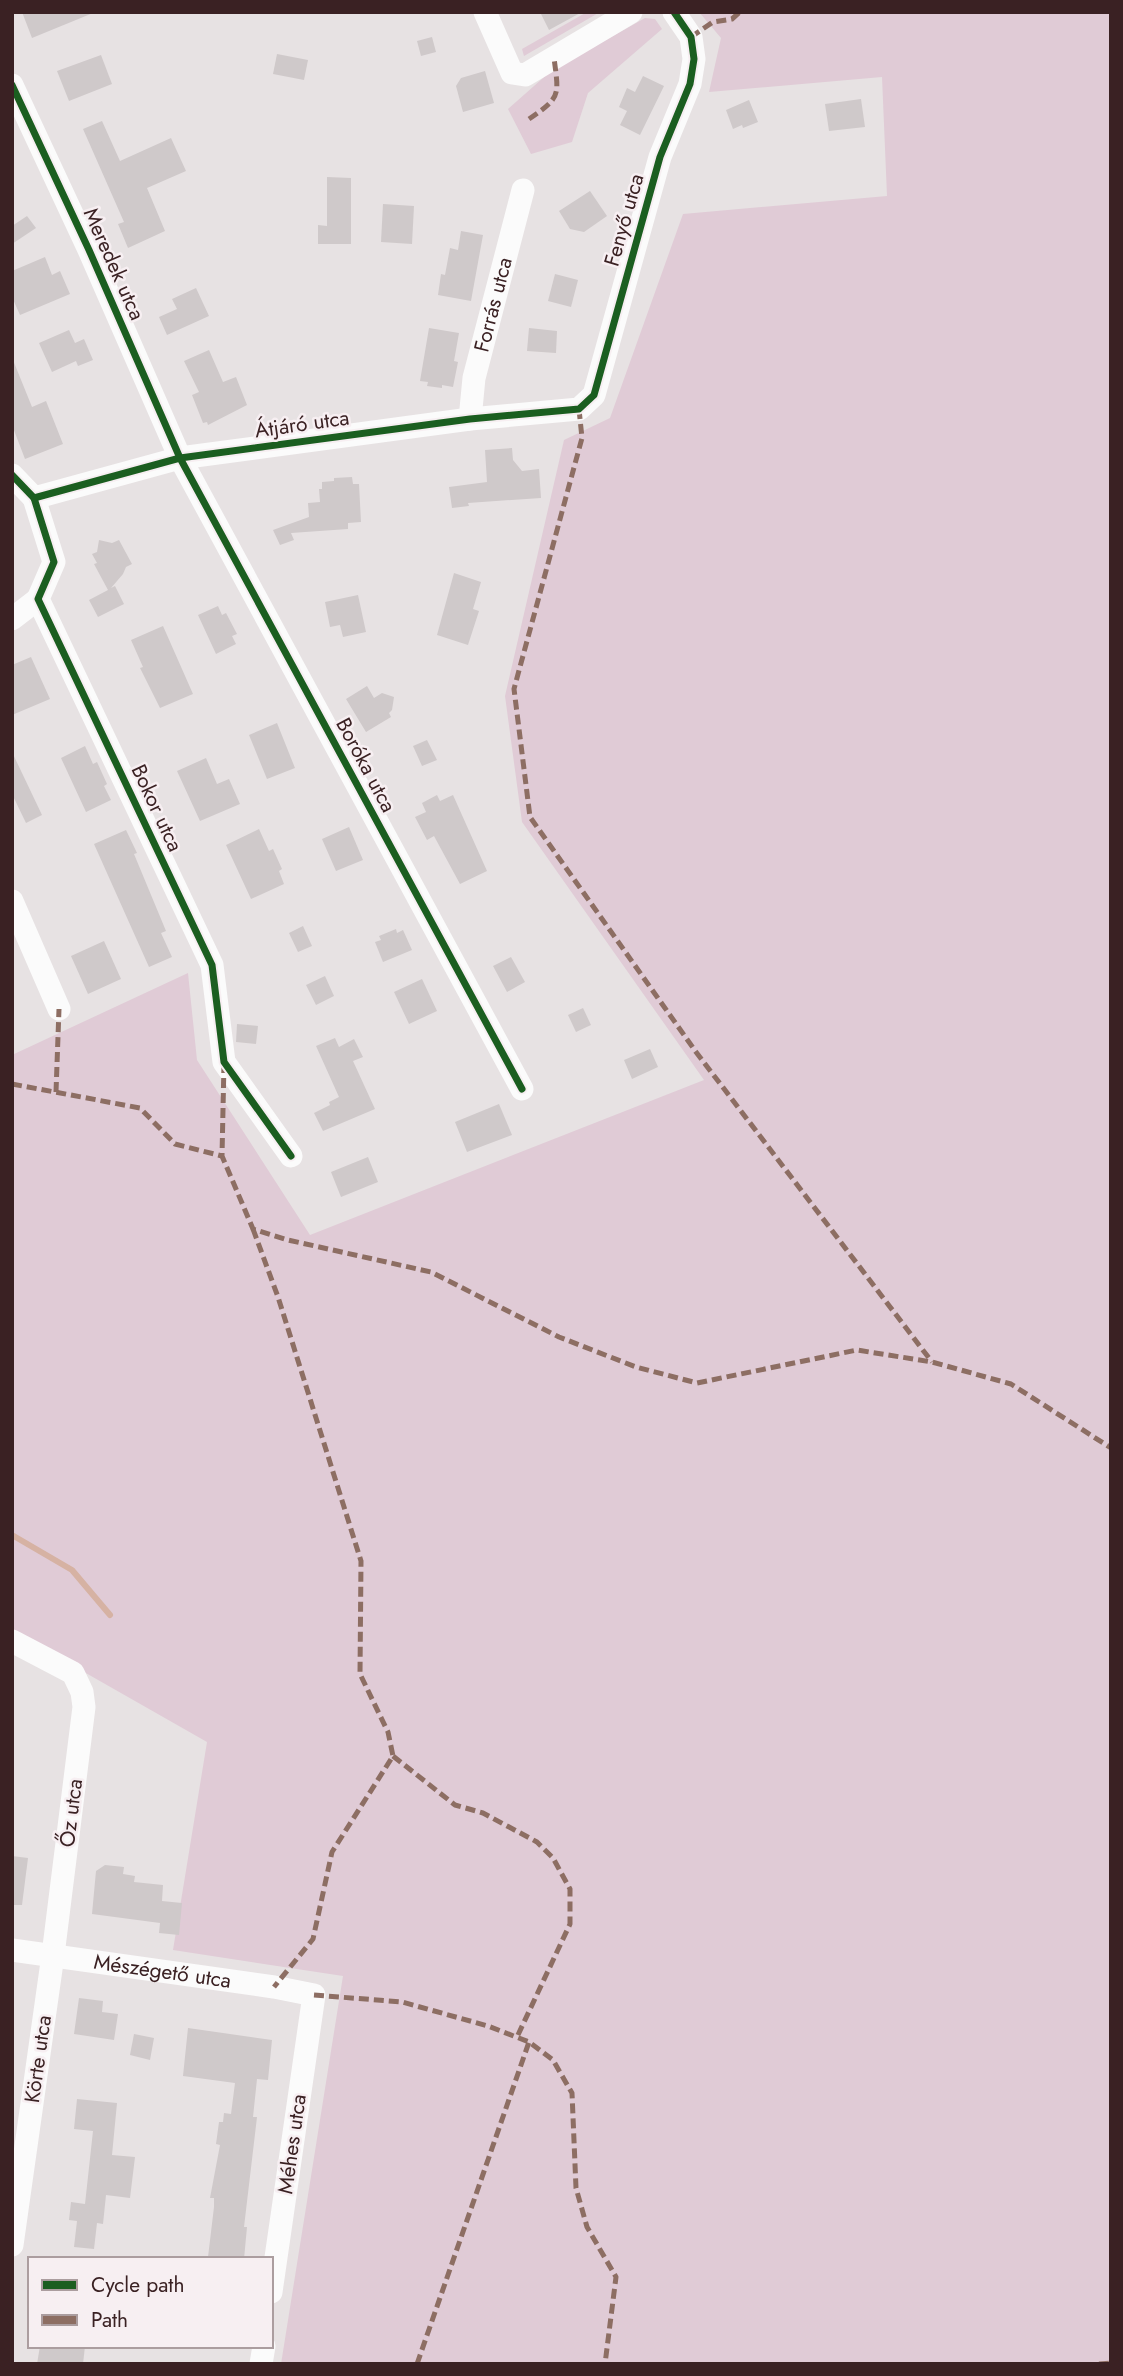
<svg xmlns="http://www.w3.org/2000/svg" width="1123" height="2376" viewBox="0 0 1123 2376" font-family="Jost,sans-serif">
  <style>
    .green { fill: #e0cbd6 }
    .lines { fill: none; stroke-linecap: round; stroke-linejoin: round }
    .stream { stroke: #d6b2a3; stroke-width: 6 }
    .building { fill: #cfc9ca }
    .minor { stroke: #fbfbfb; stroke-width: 23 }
    .quiet { stroke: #8d6e63; stroke-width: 5; stroke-dasharray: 10 5; stroke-linecap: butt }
    .cycleway-casing { stroke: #f7eff2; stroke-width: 11 }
    .cycleway { stroke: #1b5e20; stroke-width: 7 }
    .labels { text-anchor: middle; stroke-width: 5; stroke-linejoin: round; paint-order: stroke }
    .street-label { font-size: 21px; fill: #3a2123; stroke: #f7eff2 }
  </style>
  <rect width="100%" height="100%" fill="#e7e2e3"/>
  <g class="green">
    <path d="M 587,12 L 600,12 L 524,56 L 522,49 Z"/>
    <path d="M 699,12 L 1111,12 L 1111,2364 L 281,2364 L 343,1976 L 173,1950 L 207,1742 L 12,1631 L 12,1055 L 188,973 L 197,1060 L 310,1235 L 704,1080 L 522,822 L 505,696 L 564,440 L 610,418 L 683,214 L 887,196 L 882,77 L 709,92 L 721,38 Z"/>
    <path d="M 645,18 L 655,19 L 662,29 L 588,93 L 572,142 L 531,154 L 508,109 L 551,71 Z"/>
  </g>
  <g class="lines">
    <path class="stream" d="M 12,1535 L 72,1570 L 110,1615"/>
  </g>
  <g class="building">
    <path d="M 22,12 L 93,12 L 93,13 L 32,38 Z"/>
    <path d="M 540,12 L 582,12 L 549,30 Z"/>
    <path d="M 432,37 L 436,52 L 421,56 L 417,41 Z"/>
    <path d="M 277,54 L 308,60 L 304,80 L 273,74 Z"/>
    <path d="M 101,55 L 112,84 L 69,101 L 57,71 Z"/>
    <path d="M 485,71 L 494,103 L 463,112 L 456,86 L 461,78 Z"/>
    <path d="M 643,76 L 664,86 L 640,135 L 620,125 L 627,111 L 619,107 L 627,88 L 635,92 Z"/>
    <path d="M 861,99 L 865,127 L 829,131 L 825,104 Z"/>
    <path d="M 749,100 L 758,122 L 743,128 L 742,125 L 733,129 L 726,110 Z"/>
    <path d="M 102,121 L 120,161 L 171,138 L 186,171 L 147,188 L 165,231 L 128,248 L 118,224 L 124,222 L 83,129 Z"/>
    <path d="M 327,177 L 351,178 L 351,244 L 318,244 L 318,225 L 327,226 Z"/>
    <path d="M 590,191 L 607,216 L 584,232 L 570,229 L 559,211 Z"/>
    <path d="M 383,204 L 414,206 L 412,244 L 381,242 Z"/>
    <path d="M 27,216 L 36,228 L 12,244 L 12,226 Z"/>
    <path d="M 461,231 L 483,235 L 471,301 L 438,295 L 441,274 L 445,275 L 450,248 L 458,250 Z"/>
    <path d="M 45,257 L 52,275 L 60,271 L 70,294 L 20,315 L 12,297 L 12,271 Z"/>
    <path d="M 555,274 L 578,280 L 571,307 L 548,301 Z"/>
    <path d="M 196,288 L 209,316 L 167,335 L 159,317 L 177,309 L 172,299 Z"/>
    <path d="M 429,328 L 459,333 L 454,361 L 458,362 L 453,387 L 442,385 L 442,388 L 427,386 L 428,382 L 420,381 Z"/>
    <path d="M 529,328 L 557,331 L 556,353 L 527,351 Z"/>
    <path d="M 69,330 L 75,343 L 84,339 L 93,360 L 78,366 L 76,361 L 52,372 L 39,343 Z"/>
    <path d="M 209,350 L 223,382 L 236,377 L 247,405 L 208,425 L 207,422 L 203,423 L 192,395 L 199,392 L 184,361 Z"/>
    <path d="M 13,360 L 32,407 L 46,401 L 63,444 L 25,459 L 12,425 Z"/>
    <path d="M 512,448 L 513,460 L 522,471 L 539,469 L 541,498 L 468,503 L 469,506 L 452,508 L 449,487 L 487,482 L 485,450 Z"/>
    <path d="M 352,477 L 353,484 L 359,484 L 361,522 L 348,523 L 348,529 L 291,533 L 294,540 L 280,545 L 273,530 L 309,517 L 308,503 L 320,502 L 319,489 L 322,489 L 322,482 L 334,481 L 334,478 Z"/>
    <path d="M 99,540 L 112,543 L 119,540 L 132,564 L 126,567 L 123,574 L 111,588 L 115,586 L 124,604 L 98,617 L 89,600 L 108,590 L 94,564 L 97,563 L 92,554 L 97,552 Z"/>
    <path d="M 454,573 L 481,582 L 473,609 L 479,611 L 468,645 L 437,635 Z"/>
    <path d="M 358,595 L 366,632 L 343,637 L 340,625 L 330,627 L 325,602 Z"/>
    <path d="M 218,606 L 222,615 L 226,613 L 237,634 L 232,636 L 236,644 L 216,654 L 198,615 Z"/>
    <path d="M 163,626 L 193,694 L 160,708 L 140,668 L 143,667 L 131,640 Z"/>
    <path d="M 31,657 L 50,699 L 12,715 L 12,665 Z"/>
    <path d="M 367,686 L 374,698 L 382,693 L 394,697 L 392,710 L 389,713 L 391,717 L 366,732 L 346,699 Z"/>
    <path d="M 277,723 L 295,768 L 267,779 L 249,735 Z"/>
    <path d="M 427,740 L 437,760 L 422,766 L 413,746 Z"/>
    <path d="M 85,746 L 93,764 L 97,762 L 107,784 L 104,786 L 111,800 L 86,812 L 61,758 Z"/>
    <path d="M 12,752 L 42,815 L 26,823 L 12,794 Z"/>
    <path d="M 206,758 L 217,784 L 229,779 L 240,804 L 200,821 L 177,771 Z"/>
    <path d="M 437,795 L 440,801 L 453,795 L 487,871 L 460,884 L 434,836 L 427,840 L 415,817 L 426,812 L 422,803 Z"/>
    <path d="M 349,827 L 363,860 L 336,871 L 322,839 Z"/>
    <path d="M 259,829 L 269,851 L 273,849 L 282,869 L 279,871 L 284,884 L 251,899 L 226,845 Z"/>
    <path d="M 126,830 L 137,853 L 134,854 L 166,931 L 161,933 L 172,957 L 149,967 L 94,844 Z"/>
    <path d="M 303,926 L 312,946 L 298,952 L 289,933 Z"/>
    <path d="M 396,929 L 397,933 L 403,930 L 412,950 L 383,962 L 375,942 L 381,940 L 379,936 Z"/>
    <path d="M 104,941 L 121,979 L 88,994 L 71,956 Z"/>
    <path d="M 511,957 L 525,982 L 507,992 L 493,966 Z"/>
    <path d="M 325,976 L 334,996 L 316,1005 L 306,985 Z"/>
    <path d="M 422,979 L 437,1011 L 409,1024 L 394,992 Z"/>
    <path d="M 583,1008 L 591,1025 L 576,1032 L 568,1015 Z"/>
    <path d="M 237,1024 L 258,1026 L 256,1044 L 236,1042 Z"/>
    <path d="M 335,1038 L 339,1047 L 354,1039 L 363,1057 L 353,1061 L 375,1109 L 323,1131 L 314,1113 L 330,1105 L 329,1102 L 339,1097 L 316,1046 Z"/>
    <path d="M 650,1049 L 658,1067 L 632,1079 L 624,1060 Z"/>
    <path d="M 499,1104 L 512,1135 L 467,1152 L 455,1122 Z"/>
    <path d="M 368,1157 L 378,1182 L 341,1197 L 331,1172 Z"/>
    <path d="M 12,1856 L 28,1858 L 22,1905 L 12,1905 Z"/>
    <path d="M 105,1865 L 124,1867 L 123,1874 L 135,1876 L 134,1882 L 163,1885 L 162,1901 L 182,1903 L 179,1935 L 159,1933 L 160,1923 L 92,1914 L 96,1871 Z"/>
    <path d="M 79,1998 L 103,2001 L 102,2012 L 118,2014 L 114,2040 L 74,2034 Z"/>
    <path d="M 188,2028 L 272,2040 L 268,2080 L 257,2079 L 253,2117 L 257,2117 L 244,2227 L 247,2227 L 244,2259 L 208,2257 L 214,2207 L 214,2198 L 210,2198 L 220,2145 L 216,2144 L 219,2122 L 223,2122 L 224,2113 L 231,2114 L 235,2083 L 183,2076 Z"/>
    <path d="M 134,2034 L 154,2038 L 150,2060 L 130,2055 Z"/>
    <path d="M 77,2099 L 117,2103 L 112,2155 L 135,2157 L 130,2198 L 106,2195 L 103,2224 L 97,2223 L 94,2249 L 74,2247 L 77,2221 L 69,2220 L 71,2202 L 85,2204 L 93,2131 L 74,2129 Z"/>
    <path d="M 40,2346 L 85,2346 L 83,2364 L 37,2364 Z"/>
  </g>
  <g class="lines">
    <g class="minor">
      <path d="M 485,12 L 512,73 L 525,75 L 631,12"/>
      <path d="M 12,85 L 89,250 L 180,458 L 522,1089"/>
      <path id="s1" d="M 470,419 L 474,378 L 523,190"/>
      <path d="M 12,475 L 34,498 L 54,562 L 38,599 L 212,965 L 224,1062 L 291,1156"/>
      <path d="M 34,498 L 180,458 L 470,419 L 579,409 L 594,395 L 660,157 L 690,84 L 694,59 L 691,37 L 674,12"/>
      <path d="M 12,619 L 38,599"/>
      <path d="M 12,901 L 59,1009"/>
      <path d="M 12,1641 L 73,1673 L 82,1692 L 84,1707 L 53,1955 L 12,2245"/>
      <path id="s2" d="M 12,1950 L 274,1987 L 314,1995 L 271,2292"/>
      <path d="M 261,2364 L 264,2346"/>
    </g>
    <g class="quiet">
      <path d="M 691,37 L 713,22 L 732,19 L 740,12"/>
      <path d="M 529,119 C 561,97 559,96 554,58"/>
      <path d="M 579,409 L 582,438 L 514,689 L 530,817 L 696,1052 L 932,1362"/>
      <path d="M 224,1063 L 222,1156 L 253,1229 L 288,1240 L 431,1272 L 559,1337 L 636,1367 L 697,1383 L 857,1350 L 932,1362 L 1011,1384 L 1111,1448"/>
      <path d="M 12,1084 L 140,1108 L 175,1144 L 222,1156"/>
      <path d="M 56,1092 L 59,1009"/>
      <path d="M 253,1229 L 278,1297 L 361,1561 L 360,1674 L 388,1732 L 393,1756 L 332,1852 L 313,1939 L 274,1987"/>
      <path d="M 393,1756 L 455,1805 L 483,1813 L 537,1842 L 553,1858 L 570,1889 L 570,1924 L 517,2037"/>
      <path d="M 314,1995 L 402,2002 L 488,2026 L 529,2042 L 553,2060 L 572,2093 L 576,2188 L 587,2227 L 616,2277 L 605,2364"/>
      <path d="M 417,2364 L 529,2042"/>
      <path d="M 1099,2364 L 1111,2363"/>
    </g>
    <defs>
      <g id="cycleway">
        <path d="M 12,85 L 89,250 L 180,458 L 522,1089"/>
        <path d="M 12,475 L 34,498 L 54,562 L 38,599 L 212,965 L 224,1062 L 291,1156"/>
        <path d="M 34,498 L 180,458 L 470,419 L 579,409 L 594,395 L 660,157 L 690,84 L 694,59 L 691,37 L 674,12"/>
      </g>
    </defs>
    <use href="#cycleway" class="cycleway-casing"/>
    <use href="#cycleway" class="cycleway"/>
  </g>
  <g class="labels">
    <g class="street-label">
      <text transform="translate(624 220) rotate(-74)" y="7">Fenyő utca</text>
      <text transform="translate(114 264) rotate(66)" y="7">Meredek utca</text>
      <text dy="7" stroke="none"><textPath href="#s1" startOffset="117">Forrás utca</textPath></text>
      <text transform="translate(302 424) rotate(-8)" y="7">Átjáró utca</text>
      <text transform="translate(366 765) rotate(62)" y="7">Boróka utca</text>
      <text transform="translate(157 808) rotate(65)" y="7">Bokor utca</text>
      <text transform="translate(71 1813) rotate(-83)" y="7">Őz utca</text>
      <text dy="7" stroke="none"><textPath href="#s2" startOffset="152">Mészégető utca</textPath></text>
      <text transform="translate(38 2059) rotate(-82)" y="7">Körte utca</text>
      <text transform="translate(292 2144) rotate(-82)" y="7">Méhes utca</text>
    </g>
  </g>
  <rect width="1123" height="2376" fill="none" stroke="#3a2123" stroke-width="28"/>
  <rect x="28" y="2257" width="245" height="91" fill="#f7eff2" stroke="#ab9d9f" stroke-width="2"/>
  <rect x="42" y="2280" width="35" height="10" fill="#1b5e20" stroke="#ab9d9f" stroke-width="2"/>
  <text x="91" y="2292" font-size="21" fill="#3a2123">Cycle path</text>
  <rect x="42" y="2315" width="35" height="10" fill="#8d6e63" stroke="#ab9d9f" stroke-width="2"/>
  <text x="91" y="2327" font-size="21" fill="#3a2123">Path</text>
</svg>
